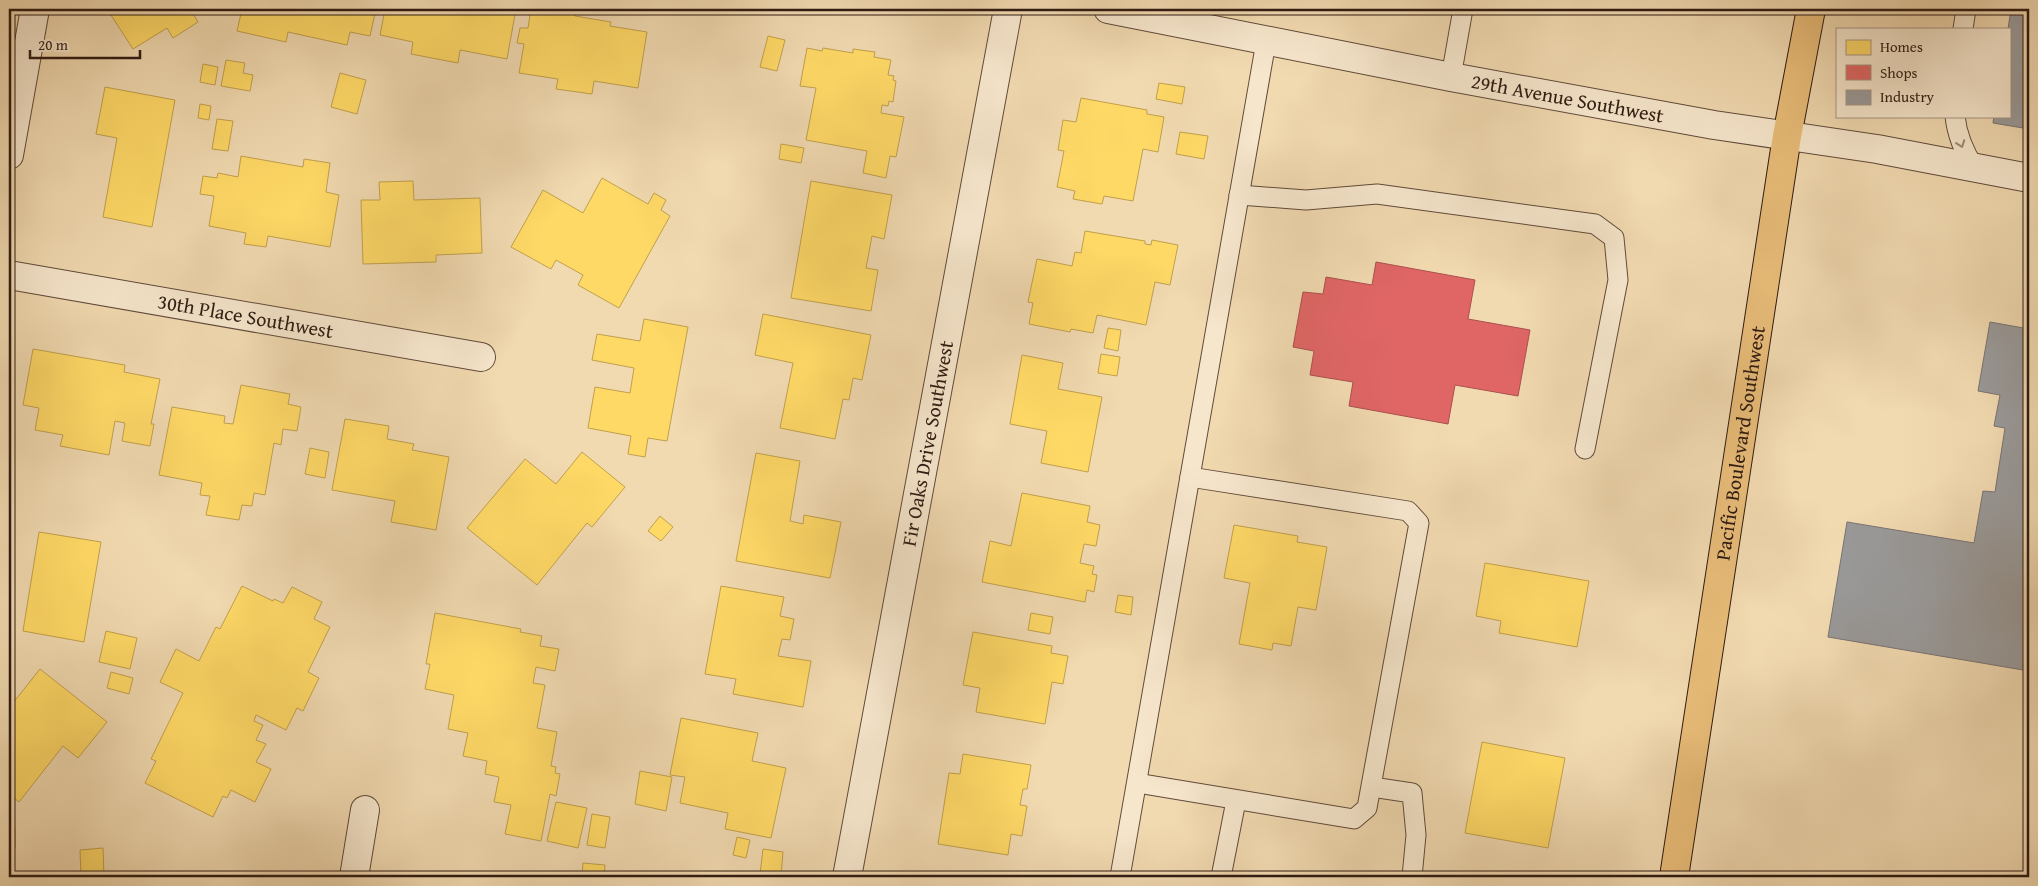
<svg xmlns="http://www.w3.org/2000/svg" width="2038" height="886" viewBox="0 0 2038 886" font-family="'Gentium Book Plus',serif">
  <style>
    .homes { fill: #ffd966; stroke: #c1a04d }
    .shops { fill: #e06666; stroke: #ab504d }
    .industry { fill: #999; stroke: #797371 }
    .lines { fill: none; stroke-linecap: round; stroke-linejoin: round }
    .service-casing { stroke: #604a3a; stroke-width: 21 }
    .minor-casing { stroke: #604a3a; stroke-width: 30 }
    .primary-casing { stroke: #2f1b13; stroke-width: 30 }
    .service { stroke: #f6e6cc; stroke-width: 19 }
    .minor { stroke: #f6e6cc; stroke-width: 28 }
    .primary { stroke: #e8bc78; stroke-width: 28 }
    .oneway { stroke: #9c8b79 }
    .labels { text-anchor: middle; stroke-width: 5; stroke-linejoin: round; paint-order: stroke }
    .street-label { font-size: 20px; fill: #2f1b13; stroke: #f6e6cc }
  </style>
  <rect width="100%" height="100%" fill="#f1d9b0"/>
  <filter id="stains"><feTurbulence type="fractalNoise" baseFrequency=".004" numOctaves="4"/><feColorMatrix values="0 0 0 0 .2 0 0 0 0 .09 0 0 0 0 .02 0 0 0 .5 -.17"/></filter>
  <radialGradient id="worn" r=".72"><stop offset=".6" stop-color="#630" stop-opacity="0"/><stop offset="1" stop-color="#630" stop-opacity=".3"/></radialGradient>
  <g class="homes">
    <path d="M 107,9 L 197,9 L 192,12 L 198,22 L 173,38 L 167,28 L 133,49 Z"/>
    <path d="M 242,9 L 376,9 L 370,36 L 350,32 L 347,45 L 288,32 L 286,42 L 237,31 Z"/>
    <path d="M 385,9 L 516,9 L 507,59 L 460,50 L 458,63 L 411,54 L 413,42 L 380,35 Z"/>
    <path d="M 531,9 L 577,9 L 575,16 L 611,22 L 610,26 L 647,32 L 638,88 L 594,81 L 592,94 L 556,89 L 558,79 L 519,73 L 524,44 L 517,43 L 520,28 L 528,28 Z"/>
    <path d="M 768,36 L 785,40 L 777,71 L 760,67 Z"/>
    <path d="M 807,48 L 822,51 L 823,48 L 853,53 L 853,49 L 875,52 L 874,57 L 891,60 L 888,75 L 894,76 L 893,80 L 896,81 L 893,102 L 889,101 L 888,106 L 882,105 L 881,113 L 904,117 L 896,157 L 890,156 L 886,178 L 863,173 L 867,151 L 806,140 L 816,88 L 800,86 Z"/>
    <path d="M 226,60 L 245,63 L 243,73 L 253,75 L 250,91 L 221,86 Z"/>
    <path d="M 203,64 L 218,67 L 215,85 L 200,82 Z"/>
    <path d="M 340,73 L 366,80 L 357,114 L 331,107 Z"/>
    <path d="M 1159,83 L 1185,87 L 1182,104 L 1156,99 Z"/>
    <path d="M 105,87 L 175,100 L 152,227 L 103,217 L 117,138 L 96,134 Z"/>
    <path d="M 1081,98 L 1147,110 L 1147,114 L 1164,117 L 1158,152 L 1143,149 L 1133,201 L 1104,196 L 1102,204 L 1073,199 L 1075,191 L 1057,187 L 1064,151 L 1058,150 L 1063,120 L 1076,122 Z"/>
    <path d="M 200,104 L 211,106 L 209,120 L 198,118 Z"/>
    <path d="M 217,119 L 233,121 L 228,151 L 212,149 Z"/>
    <path d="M 1180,132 L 1208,136 L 1204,159 L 1176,154 Z"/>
    <path d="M 781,144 L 804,148 L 801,163 L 779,159 Z"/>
    <path d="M 241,156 L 303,167 L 304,159 L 330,163 L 326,192 L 339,195 L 330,247 L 268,236 L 266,247 L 244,244 L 246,233 L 209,226 L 214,196 L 200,194 L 203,176 L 217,178 L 218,173 L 238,177 Z"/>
    <path d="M 602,178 L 648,204 L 654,193 L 666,200 L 661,210 L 670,216 L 619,308 L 578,285 L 583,275 L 556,260 L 551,269 L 511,247 L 543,190 L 583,213 Z"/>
    <path d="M 413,181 L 414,200 L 480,198 L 482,253 L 436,255 L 436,262 L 363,264 L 361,200 L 380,200 L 379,182 Z"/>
    <path d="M 811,181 L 892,195 L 884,239 L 872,236 L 866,268 L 878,270 L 871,311 L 791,298 Z"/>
    <path d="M 1085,231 L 1145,241 L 1145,244 L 1151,245 L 1152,240 L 1178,245 L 1170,285 L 1155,282 L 1146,325 L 1097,315 L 1093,333 L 1071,329 L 1070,332 L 1029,324 L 1033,303 L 1028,302 L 1037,259 L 1072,266 L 1075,252 L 1081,253 Z"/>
    <path d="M 763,314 L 871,335 L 862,380 L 853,378 L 849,400 L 843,399 L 835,439 L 780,428 L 793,363 L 755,355 Z"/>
    <path d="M 644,319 L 688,327 L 667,441 L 648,438 L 645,457 L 628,454 L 631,436 L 588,428 L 595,387 L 630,393 L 634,368 L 592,360 L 597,334 L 640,341 Z"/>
    <path d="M 1108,328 L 1121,330 L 1118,351 L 1104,348 Z"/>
    <path d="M 33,349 L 125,365 L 124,372 L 160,379 L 151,424 L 154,424 L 150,446 L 122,441 L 125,423 L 115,421 L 109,455 L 60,446 L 63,435 L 35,430 L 39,408 L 23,405 Z"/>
    <path d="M 1101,354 L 1120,357 L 1117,376 L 1098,373 Z"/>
    <path d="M 1022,355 L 1063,363 L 1058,389 L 1102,397 L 1088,472 L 1041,463 L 1047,431 L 1010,424 Z"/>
    <path d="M 241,385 L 290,394 L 288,404 L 301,407 L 297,431 L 283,429 L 281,445 L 274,443 L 265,495 L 254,493 L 252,506 L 242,505 L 239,520 L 206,515 L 210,496 L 200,495 L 202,483 L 159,475 L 172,407 L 225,416 L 224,423 L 233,424 Z"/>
    <path d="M 345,419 L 389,426 L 387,439 L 414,444 L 412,450 L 449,457 L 436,530 L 391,522 L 395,501 L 332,490 Z"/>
    <path d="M 310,448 L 329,452 L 325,478 L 305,474 Z"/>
    <path d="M 582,452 L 625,487 L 592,527 L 587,523 L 537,585 L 467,528 L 525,459 L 556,484 Z"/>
    <path d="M 756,453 L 800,461 L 790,521 L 803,524 L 804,515 L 841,522 L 830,578 L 736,561 Z"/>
    <path d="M 1022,493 L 1090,506 L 1087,522 L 1100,525 L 1096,546 L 1084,544 L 1080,563 L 1094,566 L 1092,574 L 1097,575 L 1094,592 L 1087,590 L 1085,602 L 982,582 L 990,541 L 1011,546 Z"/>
    <path d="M 660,516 L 673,527 L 661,541 L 648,531 Z"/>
    <path d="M 1234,525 L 1298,536 L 1297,542 L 1327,547 L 1316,610 L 1298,607 L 1291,646 L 1273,643 L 1272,650 L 1239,644 L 1250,583 L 1224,578 Z"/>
    <path d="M 39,532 L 101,542 L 84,642 L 23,631 Z"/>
    <path d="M 1485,563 L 1589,581 L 1577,647 L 1499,633 L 1501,621 L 1476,616 Z"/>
    <path d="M 242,586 L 273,601 L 274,599 L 283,603 L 292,587 L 322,602 L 314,619 L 330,627 L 308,672 L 319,678 L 303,711 L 297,708 L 286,730 L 256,715 L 254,721 L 263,725 L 256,740 L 266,744 L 256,762 L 271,769 L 255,802 L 231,790 L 227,798 L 223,796 L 213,817 L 145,783 L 156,761 L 151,759 L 183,693 L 160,682 L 176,649 L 199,661 L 216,627 L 220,629 Z"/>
    <path d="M 721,586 L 784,597 L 780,616 L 794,619 L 790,640 L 782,639 L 778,656 L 811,661 L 803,707 L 733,694 L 736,679 L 705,674 Z"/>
    <path d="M 1118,595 L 1133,597 L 1131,615 L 1115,612 Z"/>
    <path d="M 435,613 L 521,629 L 520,632 L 542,636 L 540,646 L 559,649 L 555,671 L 536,667 L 533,683 L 545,685 L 537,728 L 557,732 L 551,766 L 556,767 L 555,773 L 560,774 L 556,796 L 550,794 L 541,841 L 505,834 L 511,805 L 494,802 L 499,777 L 485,774 L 487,761 L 463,756 L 468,733 L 448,729 L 454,695 L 425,689 L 430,664 L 426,664 Z"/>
    <path d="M 1031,613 L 1053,617 L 1050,634 L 1028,630 Z"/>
    <path d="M 106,631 L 137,638 L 130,669 L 99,662 Z"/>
    <path d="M 973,632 L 1052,646 L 1051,653 L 1068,656 L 1063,684 L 1052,682 L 1045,724 L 976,712 L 980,688 L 963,685 Z"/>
    <path d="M 40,669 L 107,722 L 78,758 L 63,746 L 19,802 L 9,794 L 9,708 Z"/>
    <path d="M 111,672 L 133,678 L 129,694 L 107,688 Z"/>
    <path d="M 681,718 L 758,733 L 752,761 L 786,768 L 771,838 L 725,829 L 728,813 L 680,803 L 685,777 L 670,775 Z"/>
    <path d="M 1482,742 L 1565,758 L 1548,848 L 1465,833 Z"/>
    <path d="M 963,754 L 1031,765 L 1027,789 L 1023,789 L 1020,805 L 1027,806 L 1022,836 L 1011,834 L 1008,855 L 938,844 L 949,773 L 960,774 Z"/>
    <path d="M 640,771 L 672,777 L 666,811 L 635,804 Z"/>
    <path d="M 556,802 L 587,808 L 578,848 L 547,841 Z"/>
    <path d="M 592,814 L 610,817 L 605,848 L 587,845 Z"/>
    <path d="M 15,828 L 15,848 L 9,848 L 9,829 Z"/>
    <path d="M 737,837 L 750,840 L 746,858 L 733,855 Z"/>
    <path d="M 103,848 L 104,877 L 81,877 L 80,850 Z"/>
    <path d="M 763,849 L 783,852 L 781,876 L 760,874 Z"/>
    <path d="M 583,863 L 605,865 L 604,877 L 582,877 Z"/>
    <path d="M 730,871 L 734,877 L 720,877 Z"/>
  </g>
  <path class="shops" d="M 1376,262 L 1475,280 L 1468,319 L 1530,330 L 1518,396 L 1455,385 L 1448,424 L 1349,406 L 1353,382 L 1310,375 L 1314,351 L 1293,347 L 1303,292 L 1323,294 L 1326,277 L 1372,285 Z"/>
  <g class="industry">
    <path d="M 2011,9 L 2029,9 L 2029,129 L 1993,123 L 1994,116 L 2009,116 L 2008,29 Z"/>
    <path d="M 1990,322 L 2029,329 L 2029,671 L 1828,637 L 1847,522 L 1974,543 L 1983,491 L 1995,492 L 2005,428 L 1994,426 L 2000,395 L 1978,391 Z"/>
  </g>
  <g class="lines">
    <defs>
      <g id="service">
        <path d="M 1963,29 L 1966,9"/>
        <path d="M 1451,77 L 1463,9"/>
        <path d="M 1955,116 C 1957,136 1964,152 1975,169"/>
        <path d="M 1239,195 L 1306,200 L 1377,194 L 1595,224 L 1614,238 L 1618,280 L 1585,449"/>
        <path d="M 1137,783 L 1354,819 L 1367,808 L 1419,523 L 1408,511 L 1190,477"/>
        <path d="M 1372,787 L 1412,793 L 1416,835 L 1412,877"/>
        <path d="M 1120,877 L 1266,42"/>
        <path d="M 1221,877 L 1236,801"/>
      </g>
      <g id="minor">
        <path id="s1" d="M 1108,9 L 1451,77 L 1714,125 L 1877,149 L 2029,178"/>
        <path d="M 9,155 L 35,9"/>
        <path id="s2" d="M 9,275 L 481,357"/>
        <path d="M 354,877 L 365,810"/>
        <path id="s3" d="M 847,877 L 1008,9"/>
      </g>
      <g id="primary">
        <path id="s4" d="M 1674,877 L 1787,136 L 1811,9"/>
      </g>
    </defs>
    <use href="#service" class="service-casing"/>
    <use href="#minor" class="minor-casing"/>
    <use href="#primary" class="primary-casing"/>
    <use href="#service" class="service"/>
    <use href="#minor" class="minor"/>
    <use href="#primary" class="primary"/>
  </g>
  <defs><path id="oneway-chevron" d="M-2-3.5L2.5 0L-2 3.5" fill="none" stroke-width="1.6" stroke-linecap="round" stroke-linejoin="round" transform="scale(1.25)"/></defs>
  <use class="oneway" href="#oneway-chevron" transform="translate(1961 144) rotate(70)"/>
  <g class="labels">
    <g class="street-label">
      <text dy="7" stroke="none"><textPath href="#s1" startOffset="468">29th Avenue Southwest</textPath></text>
      <text dy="7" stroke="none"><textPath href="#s2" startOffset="240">30th Place Southwest</textPath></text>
      <text dy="7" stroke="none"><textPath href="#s3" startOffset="441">Fir Oaks Drive Southwest</textPath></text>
      <text dy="7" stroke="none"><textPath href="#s4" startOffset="439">Pacific Boulevard Southwest</textPath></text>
    </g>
  </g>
  <rect width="2038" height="886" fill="none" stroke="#f1d9b0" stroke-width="30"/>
  <rect x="10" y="10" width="2018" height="866" fill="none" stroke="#2f1b13" stroke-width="2.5"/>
  <rect x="15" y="15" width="2008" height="856" fill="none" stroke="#2f1b13"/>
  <rect x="1836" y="28" width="175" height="90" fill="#f6e6cc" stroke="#a69582"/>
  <rect x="1846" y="40" width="25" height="15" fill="#ffd966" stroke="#a69582"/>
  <text x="1880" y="52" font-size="15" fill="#2f1b13">Homes</text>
  <rect x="1846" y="65" width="25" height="15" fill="#e06666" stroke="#a69582"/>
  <text x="1880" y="78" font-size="15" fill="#2f1b13">Shops</text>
  <rect x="1846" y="90" width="25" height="15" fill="#999999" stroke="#a69582"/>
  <text x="1880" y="102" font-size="15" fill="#2f1b13">Industry</text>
  <path d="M30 50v8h110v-8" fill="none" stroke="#2f1b13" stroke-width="2.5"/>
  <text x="38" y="50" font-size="15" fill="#2f1b13" stroke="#f6e6cc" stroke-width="4" paint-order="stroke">20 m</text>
  <rect width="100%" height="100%" filter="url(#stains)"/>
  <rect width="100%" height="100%" fill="url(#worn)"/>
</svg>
